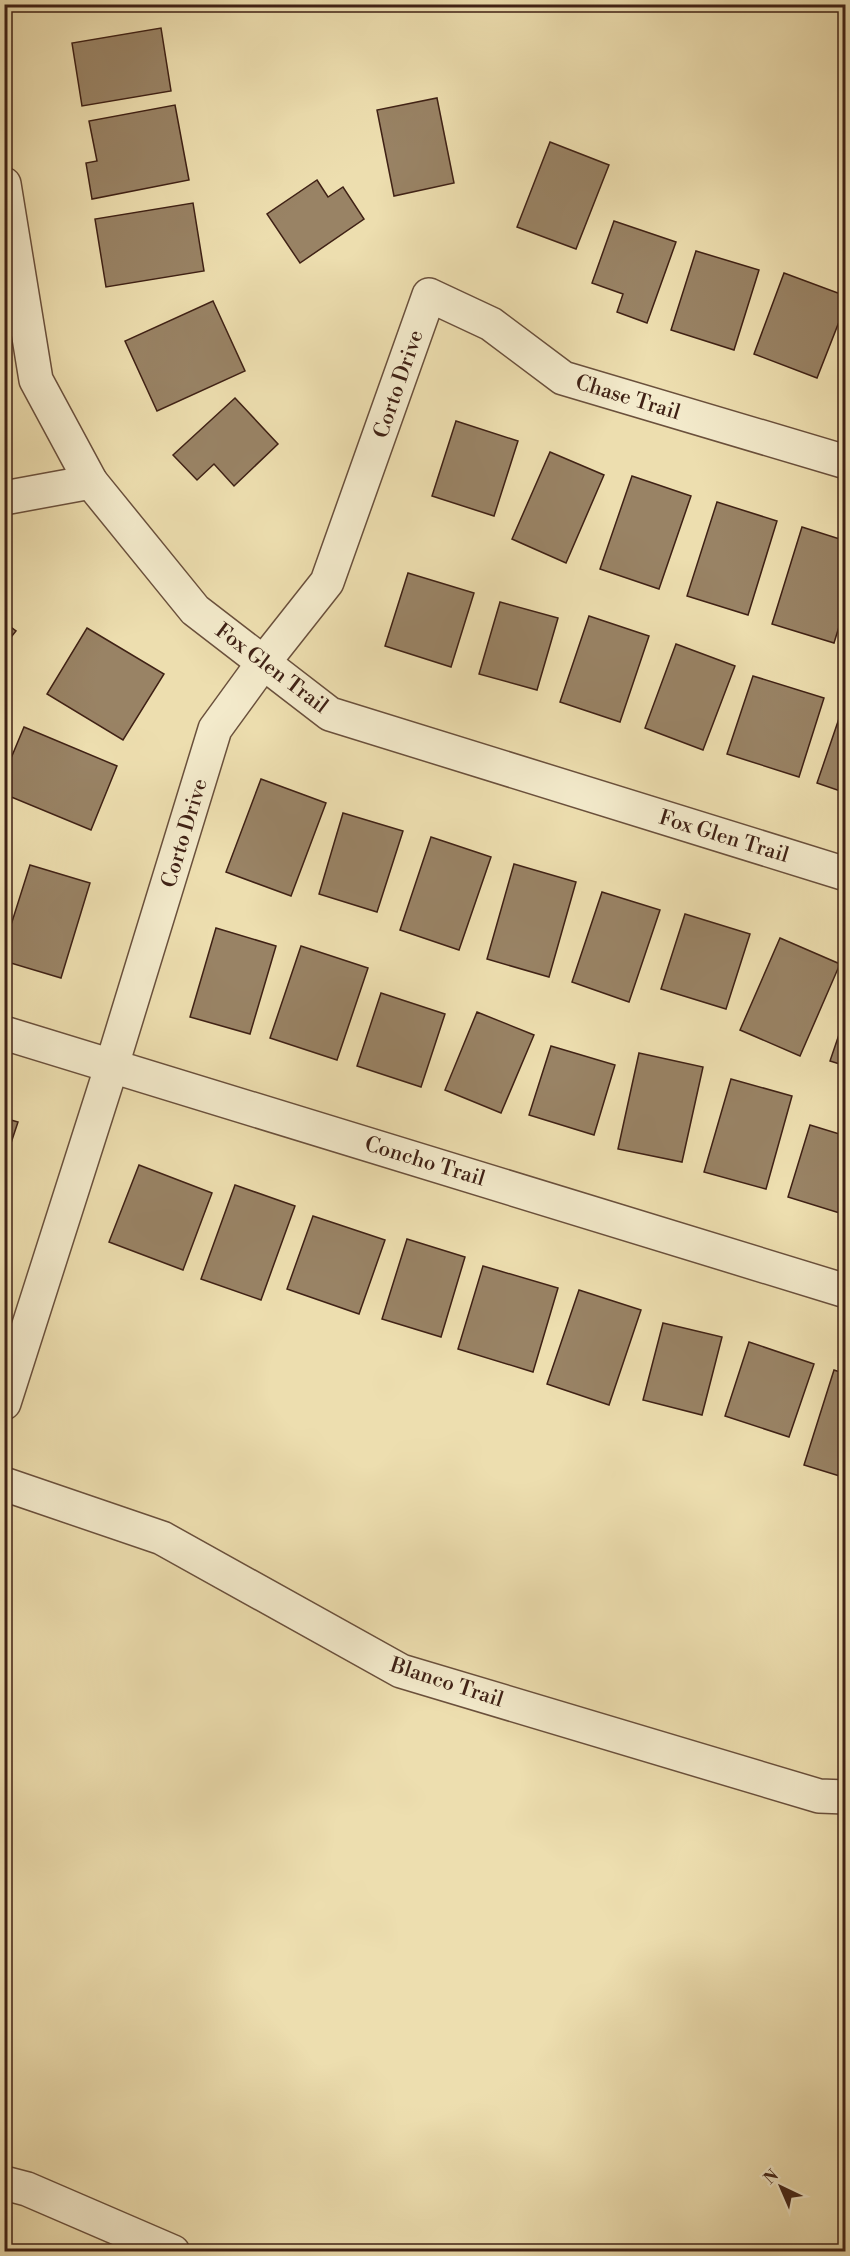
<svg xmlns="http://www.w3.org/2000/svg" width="850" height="2256" viewBox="0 0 850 2256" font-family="'Libre Bodoni',serif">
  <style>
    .building { fill: #998365; stroke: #3f2115; stroke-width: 1.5 }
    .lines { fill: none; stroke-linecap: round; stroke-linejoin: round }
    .minor-casing { stroke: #6a503c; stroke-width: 36 }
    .minor { stroke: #f3eacb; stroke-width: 33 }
    .labels { text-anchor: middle; stroke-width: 6; stroke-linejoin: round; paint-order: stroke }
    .street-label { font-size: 21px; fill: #3f2115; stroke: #f3eacb }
  </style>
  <rect width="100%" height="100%" fill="#eddeaf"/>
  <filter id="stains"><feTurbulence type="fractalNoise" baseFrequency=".00333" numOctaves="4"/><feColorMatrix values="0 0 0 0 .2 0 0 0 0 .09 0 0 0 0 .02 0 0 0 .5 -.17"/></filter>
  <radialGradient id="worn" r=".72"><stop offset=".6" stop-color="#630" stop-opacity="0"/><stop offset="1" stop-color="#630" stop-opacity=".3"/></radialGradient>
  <g class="building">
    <path d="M 161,28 L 171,91 L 82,106 L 72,43 Z"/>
    <path d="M 437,98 L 454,183 L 394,196 L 377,110 Z"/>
    <path d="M 175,105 L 189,180 L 92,199 L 86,163 L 97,161 L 89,121 Z"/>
    <path d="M 550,142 L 609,165 L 576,249 L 517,227 Z"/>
    <path d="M 317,180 L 328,197 L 343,187 L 364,219 L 300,263 L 267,214 Z"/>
    <path d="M 193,203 L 204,271 L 106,287 L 95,219 Z"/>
    <path d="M 614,221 L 676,242 L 647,323 L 617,312 L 623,294 L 592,283 Z"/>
    <path d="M 696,251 L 759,270 L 734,350 L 671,330 Z"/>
    <path d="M 784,273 L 846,296 L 846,304 L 817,378 L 754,354 Z"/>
    <path d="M 213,301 L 245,371 L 157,411 L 125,341 Z"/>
    <path d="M 235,398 L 278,444 L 234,486 L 214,464 L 197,480 L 173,455 Z"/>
    <path d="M 456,421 L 518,441 L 494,516 L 432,496 Z"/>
    <path d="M 550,452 L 604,475 L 566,563 L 512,539 Z"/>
    <path d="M 632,476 L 691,496 L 659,589 L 600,569 Z"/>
    <path d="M 717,502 L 777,521 L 748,615 L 687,596 Z"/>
    <path d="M 802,527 L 846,541 L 846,604 L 834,643 L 772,624 Z"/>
    <path d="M 408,573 L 474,593 L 451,667 L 385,646 Z"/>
    <path d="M 500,602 L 558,618 L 537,690 L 479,674 Z"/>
    <path d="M 589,616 L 649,636 L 620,722 L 560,702 Z"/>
    <path d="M 4,622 L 16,631 L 4,646 Z"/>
    <path d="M 87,628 L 164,674 L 123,740 L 47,694 Z"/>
    <path d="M 676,644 L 735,666 L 703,750 L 645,728 Z"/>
    <path d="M 753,676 L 824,698 L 799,777 L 727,754 Z"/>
    <path d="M 846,698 L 846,793 L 817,783 Z"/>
    <path d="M 24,727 L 117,766 L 91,830 L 4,794 L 4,775 Z"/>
    <path d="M 261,779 L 326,803 L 291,896 L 226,872 Z"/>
    <path d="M 343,813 L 403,831 L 377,912 L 319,894 Z"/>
    <path d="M 431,837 L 491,857 L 459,950 L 400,930 Z"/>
    <path d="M 514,864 L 576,882 L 549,977 L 487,959 Z"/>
    <path d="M 30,865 L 90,883 L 61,978 L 4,961 L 4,947 Z"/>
    <path d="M 602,892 L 660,910 L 629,1002 L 572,982 Z"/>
    <path d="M 685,914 L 750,934 L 726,1009 L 661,989 Z"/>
    <path d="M 216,928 L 276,946 L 250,1034 L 190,1017 Z"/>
    <path d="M 780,938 L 840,964 L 800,1056 L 740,1030 Z"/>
    <path d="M 301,946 L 368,968 L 337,1060 L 270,1038 Z"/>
    <path d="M 381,993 L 445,1014 L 421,1087 L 357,1066 Z"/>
    <path d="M 477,1012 L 534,1035 L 501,1113 L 445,1090 Z"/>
    <path d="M 846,1014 L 846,1066 L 830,1061 Z"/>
    <path d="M 551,1046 L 615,1065 L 594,1135 L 529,1115 Z"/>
    <path d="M 639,1053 L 703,1067 L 682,1162 L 618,1149 Z"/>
    <path d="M 731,1079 L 792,1096 L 766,1189 L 704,1172 Z"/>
    <path d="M 4,1118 L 18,1122 L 4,1164 Z"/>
    <path d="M 810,1125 L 846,1136 L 846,1215 L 788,1197 Z"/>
    <path d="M 139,1165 L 212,1193 L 183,1270 L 109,1242 Z"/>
    <path d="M 235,1185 L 295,1206 L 261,1300 L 201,1279 Z"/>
    <path d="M 313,1216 L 385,1240 L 359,1314 L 287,1289 Z"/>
    <path d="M 407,1239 L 465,1257 L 441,1337 L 382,1319 Z"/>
    <path d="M 483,1266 L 558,1288 L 533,1372 L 458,1349 Z"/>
    <path d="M 579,1290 L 641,1310 L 609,1405 L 547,1384 Z"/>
    <path d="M 663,1323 L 722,1337 L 702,1415 L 643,1400 Z"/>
    <path d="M 749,1342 L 814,1364 L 789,1437 L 725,1416 Z"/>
    <path d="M 834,1370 L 846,1374 L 846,1478 L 804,1465 Z"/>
  </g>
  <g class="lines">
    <defs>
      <g id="minor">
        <path d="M 4,184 L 36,380 L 91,482 L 195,610 L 330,714 L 846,874"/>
        <path d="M 4,498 L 91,482"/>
        <path d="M 4,1033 L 846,1291"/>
        <path d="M 4,1403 L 112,1065 L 215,729 L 263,663 L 327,582 L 429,295 L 491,324 L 563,378 L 846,462"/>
        <path d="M 4,1484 L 162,1538 L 401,1671 L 819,1796 L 846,1797"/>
        <path d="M 4,2183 L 27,2189 L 173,2252"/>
      </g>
    </defs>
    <use href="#minor" class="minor-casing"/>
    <use href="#minor" class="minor"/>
  </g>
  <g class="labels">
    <g class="street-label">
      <text transform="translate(398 384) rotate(-71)" y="7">Corto Drive</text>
      <text transform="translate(628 397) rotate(17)" y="7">Chase Trail</text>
      <text transform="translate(272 668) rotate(37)" y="7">Fox Glen Trail</text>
      <text transform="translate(184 833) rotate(-73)" y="7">Corto Drive</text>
      <text transform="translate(724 836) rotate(17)" y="7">Fox Glen Trail</text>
      <text transform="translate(425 1161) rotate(17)" y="7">Concho Trail</text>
      <text transform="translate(447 1682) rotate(18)" y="7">Blanco Trail</text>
    </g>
  </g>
  <rect width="850" height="2256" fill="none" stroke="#eddeaf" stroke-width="24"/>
  <rect x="6" y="6" width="838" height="2244" fill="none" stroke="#3f2115" stroke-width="3"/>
  <rect x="12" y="12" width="826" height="2232" fill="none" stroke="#3f2115" stroke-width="1.5"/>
  <g transform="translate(781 2187) rotate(316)" stroke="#f3eacb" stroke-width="4.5" paint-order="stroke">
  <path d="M0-4.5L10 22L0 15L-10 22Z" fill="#3f2115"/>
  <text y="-9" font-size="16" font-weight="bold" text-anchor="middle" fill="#3f2115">N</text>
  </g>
  <rect width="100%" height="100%" filter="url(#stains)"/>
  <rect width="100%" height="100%" fill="url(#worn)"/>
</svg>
